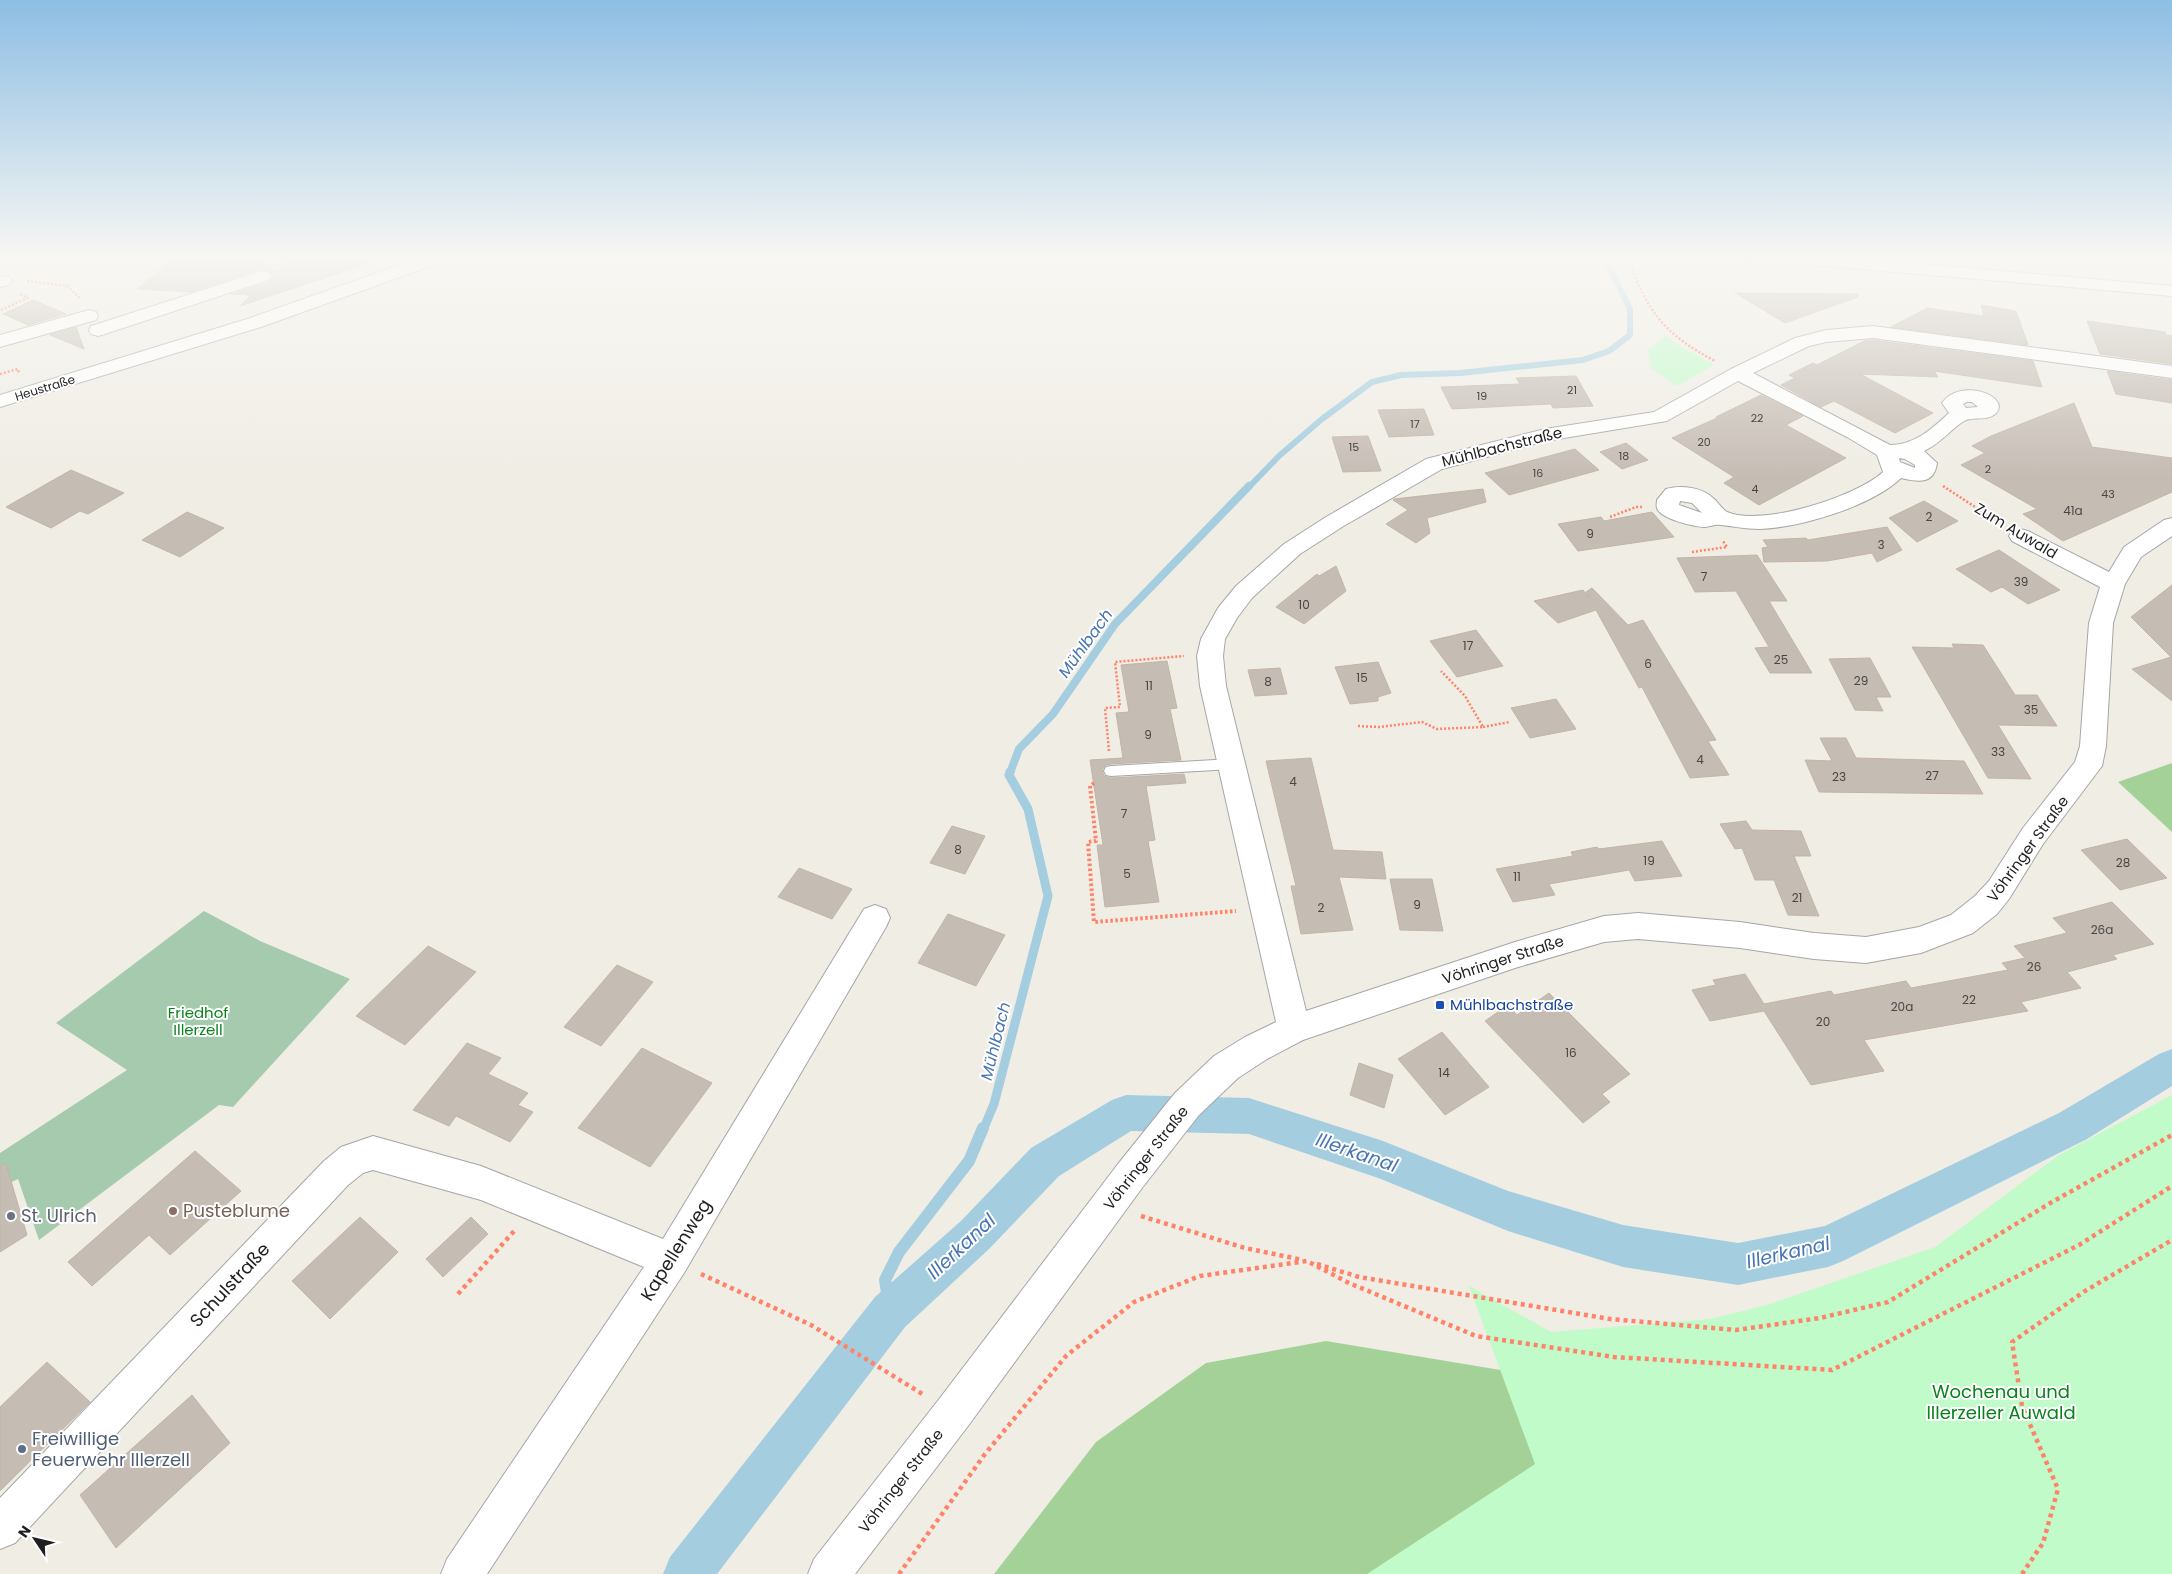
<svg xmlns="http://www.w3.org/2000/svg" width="2172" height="1574" viewBox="0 0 2172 1574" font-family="Poppins,sans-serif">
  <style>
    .forest { fill: #a4d198 }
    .cemetery { fill: #a5caad }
    .park { fill: #c1fbca }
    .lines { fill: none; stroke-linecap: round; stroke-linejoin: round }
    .stream-far3 { stroke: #a4cddf; stroke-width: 6 }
    .stream-far2 { stroke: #a4cddf; stroke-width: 8 }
    .stream-far1 { stroke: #a4cddf; stroke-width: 9 }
    .stream { stroke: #a4cddf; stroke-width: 12 }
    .canal { fill: #a4cddf; fill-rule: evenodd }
    .building { fill: #c5bcb4; stroke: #c2b5a6 }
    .service-casing { stroke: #a6a6a6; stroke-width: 2 }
    .minor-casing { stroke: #a6a6a6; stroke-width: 2 }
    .tertiary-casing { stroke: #a6a6a6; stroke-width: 2 }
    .path-far2 { stroke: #fe8368; stroke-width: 2.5; stroke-dasharray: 2 2; stroke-linecap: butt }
    .path-far1 { stroke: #fe8368; stroke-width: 4; stroke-dasharray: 2.5 2.5; stroke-linecap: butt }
    .path { stroke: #fe8368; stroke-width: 4.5; stroke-dasharray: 4 4; stroke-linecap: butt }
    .service { fill: #fff; fill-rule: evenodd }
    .minor { fill: #fff; fill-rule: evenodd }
    .tertiary { fill: #fff; fill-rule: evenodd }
    .transit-dot { fill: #1a4fb4; stroke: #fff; stroke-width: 2 }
    .education-dot { fill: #8d6e63; stroke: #fff; stroke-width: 2 }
    .worship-dot { fill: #6b7280; stroke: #fff; stroke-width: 2 }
    .service-dot { fill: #5c6f8a; stroke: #fff; stroke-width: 2 }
    .labels { text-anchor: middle; stroke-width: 4; stroke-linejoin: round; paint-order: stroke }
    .far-number-label { font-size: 11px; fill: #484644 }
    .far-street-label { font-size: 12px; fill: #1f1f1f; stroke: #fff }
    .number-label { font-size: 12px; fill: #484644 }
    .street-label { font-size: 15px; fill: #1f1f1f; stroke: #fff }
    .transit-label { font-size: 15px; fill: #164399; stroke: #fff; text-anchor: start }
    .park-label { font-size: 15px; fill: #08821c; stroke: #fff }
    .water-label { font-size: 16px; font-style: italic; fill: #4874b2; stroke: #fff }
    .near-education-label { font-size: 18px; fill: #785e54; stroke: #fff; text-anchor: start }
    .near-worship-label { font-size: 18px; fill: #5b616d; stroke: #fff; text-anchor: start }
    .near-street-label { font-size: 18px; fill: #1f1f1f; stroke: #fff }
    .near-park-label { font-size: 18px; fill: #08821c; stroke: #fff }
    .near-service-label { font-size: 18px; fill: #4e5e75; stroke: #fff; text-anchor: start }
    .near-water-label { font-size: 19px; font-style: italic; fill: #4874b2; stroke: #fff }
  </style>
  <rect width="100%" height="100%" fill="#f0ede5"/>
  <g class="forest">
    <path d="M 2172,763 L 2172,832 L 2118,782 Z"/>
    <path d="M 1326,1341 L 1875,1432 L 2172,1574 L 994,1574 L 1096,1442 L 1206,1363 Z"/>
  </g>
  <path class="cemetery" d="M 204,911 L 260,941 L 350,979 L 233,1107 L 219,1105 L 39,1240 L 18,1179 L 0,1188 L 0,1153 L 127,1070 L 56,1023 Z"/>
  <g class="park">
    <path d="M 1666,335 L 1675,343 L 1714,365 L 1677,386 L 1651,368 L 1648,350 Z"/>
    <path d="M 2172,1095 L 2172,1574 L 1367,1574 L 1535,1464 L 1469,1286 L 1551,1332 L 1710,1319 L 1767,1305 L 1935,1247 L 2059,1155 Z"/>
  </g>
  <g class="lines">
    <path class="stream-far3" d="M 1248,488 L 1279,456 L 1322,419 L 1372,382 L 1401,375 L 1460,373 L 1583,360 L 1609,351 L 1630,335 L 1630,309 L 1605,258"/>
    <path class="stream-far2" d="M 1010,773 L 1019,749 L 1053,714 L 1115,624 L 1249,486"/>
    <path class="stream-far1" d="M 983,1130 L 994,1104 L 1048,896 L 1028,809 L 1009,775 L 1010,772"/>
    <path class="stream" d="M 890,1312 L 885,1280 L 899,1252 L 969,1161 L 983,1128"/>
    <path class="canal" d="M 2172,1049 L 2172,1086 L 2087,1139 L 1843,1261 L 1828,1267 L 1738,1285 L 1623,1267 L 1508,1231 L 1381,1179 L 1249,1134 L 1131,1131 L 1059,1176 L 989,1249 L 905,1327 L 717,1574 L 663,1574 L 670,1557 L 875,1297 L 961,1221 L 1031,1148 L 1112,1100 L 1126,1095 L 1249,1098 L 1383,1141 L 1508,1191 L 1623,1225 L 1738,1243 L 1825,1226 L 2059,1113 L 2159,1054 Z"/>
  </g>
  <g class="building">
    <path d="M 174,258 L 262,258 L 275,272 L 288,258 L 369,258 L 370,263 L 240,306 L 251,295 L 231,294 L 269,282 L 273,276 L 270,271 L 261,269 L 191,292 L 137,289 Z"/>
    <path d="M 1735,293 L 1858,294 L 1858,297 L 1785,323 Z"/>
    <path d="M 33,300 L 50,307 L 66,314 L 28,325 L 3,314 Z"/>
    <path d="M 1981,305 L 2016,311 L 2028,345 L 1891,327 L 1927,308 L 1984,316 Z"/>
    <path d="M 2087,321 L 2165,332 L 2166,335 L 2172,336 L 2172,364 L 2100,354 Z"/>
    <path d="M 76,327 L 84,349 L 50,335 Z"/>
    <path d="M 1873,340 L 2033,361 L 2042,387 L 1934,371 L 1938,377 L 1860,374 L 1933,413 L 1895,433 L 1834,401 L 1821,407 L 1781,385 L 1795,378 L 1789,375 L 1813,363 L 1817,365 L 1864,341 Z"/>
    <path d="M 2107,371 L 2172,380 L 2172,403 L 2116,394 Z"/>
    <path d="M 1576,376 L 1593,406 L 1553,408 L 1551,404 L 1452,409 L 1441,387 L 1520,384 L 1516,378 Z"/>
    <path d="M 1761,395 L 1803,416 L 1786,425 L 1846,458 L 1759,505 L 1724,483 L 1734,477 L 1672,438 L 1717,418 L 1716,417 Z"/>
    <path d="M 2074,403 L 2092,447 L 2172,458 L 2172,492 L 2063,541 L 2023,514 L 2037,509 L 1961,465 L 1985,453 L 1972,446 L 1991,436 Z"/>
    <path d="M 1424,409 L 1434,435 L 1389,437 L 1378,410 Z"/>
    <path d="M 1368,436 L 1381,471 L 1343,472 L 1332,437 Z"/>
    <path d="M 1626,443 L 1648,460 L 1622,469 L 1600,452 Z"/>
    <path d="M 1575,449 L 1599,470 L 1509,495 L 1485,473 Z"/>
    <path d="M 71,470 L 124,493 L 88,514 L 80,511 L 51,528 L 6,507 Z"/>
    <path d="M 1483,489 L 1486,502 L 1427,518 L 1430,533 L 1416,543 L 1386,524 L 1408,510 L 1393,500 L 1394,499 Z"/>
    <path d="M 1924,501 L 1958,521 L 1917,542 L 1889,518 Z"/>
    <path d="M 187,512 L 224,528 L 180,557 L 142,540 Z"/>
    <path d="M 1652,512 L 1674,537 L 1578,551 L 1558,524 L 1601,517 L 1604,521 Z"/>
    <path d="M 1887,527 L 1902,550 L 1877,562 L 1872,553 L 1827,561 L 1764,562 L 1762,548 L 1768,547 L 1763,540 L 1806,538 L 1808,540 Z"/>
    <path d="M 1999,550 L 2060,590 L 2028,604 L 2002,587 L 1991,592 L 1956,569 Z"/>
    <path d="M 1757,555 L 1787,601 L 1769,601 L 1812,673 L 1770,673 L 1755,648 L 1769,647 L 1736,591 L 1695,592 L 1677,558 Z"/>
    <path d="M 1336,566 L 1346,591 L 1304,624 L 1276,607 L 1317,574 L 1319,576 Z"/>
    <path d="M 2172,585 L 2172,701 L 2132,669 L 2171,657 L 2131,617 Z"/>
    <path d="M 1592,588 L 1628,625 L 1643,620 L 1716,740 L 1708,741 L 1729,775 L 1690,778 L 1642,687 L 1639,688 L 1596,610 L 1558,623 L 1534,601 L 1583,590 L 1589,597 L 1586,592 Z"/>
    <path d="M 1476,630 L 1503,666 L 1457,677 L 1430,641 Z"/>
    <path d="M 1952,644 L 1983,645 L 2015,695 L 2037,695 L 2057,726 L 1998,725 L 2031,779 L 1988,778 L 1912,647 L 1954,648 Z"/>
    <path d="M 1870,658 L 1891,697 L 1876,697 L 1883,711 L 1855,710 L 1829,659 Z"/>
    <path d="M 1167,661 L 1177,708 L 1170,709 L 1181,760 L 1111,764 L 1106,765 L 1102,770 L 1104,776 L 1111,778 L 1184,774 L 1186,783 L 1146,786 L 1155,840 L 1148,841 L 1159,902 L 1105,907 L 1097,845 L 1103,845 L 1090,760 L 1123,758 L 1116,713 L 1129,712 L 1121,665 Z"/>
    <path d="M 1378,662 L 1391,693 L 1378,697 L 1378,701 L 1350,704 L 1335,667 Z"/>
    <path d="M 1280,668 L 1287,694 L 1255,696 L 1248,670 Z"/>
    <path d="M 1556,699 L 1576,729 L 1530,738 L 1511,708 Z"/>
    <path d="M 1820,738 L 1846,738 L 1856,758 L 1964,761 L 1983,794 L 1819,792 L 1805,760 L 1832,761 Z"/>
    <path d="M 1311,758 L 1333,850 L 1382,852 L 1386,879 L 1339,877 L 1353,930 L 1301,934 L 1291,886 L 1296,886 L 1266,761 Z"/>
    <path d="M 1746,821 L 1752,830 L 1801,831 L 1811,856 L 1794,856 L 1819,916 L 1788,915 L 1774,880 L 1755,880 L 1742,848 L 1735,849 L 1720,824 Z"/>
    <path d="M 952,826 L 985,836 L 965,874 L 930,863 Z"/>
    <path d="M 2127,839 L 2167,878 L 2120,890 L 2081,850 Z"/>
    <path d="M 1662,841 L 1682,876 L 1635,881 L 1629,870 L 1549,884 L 1555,895 L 1513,902 L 1496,869 L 1573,856 L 1571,852 L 1597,847 L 1599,849 Z"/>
    <path d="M 799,868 L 852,889 L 832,919 L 778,897 Z"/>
    <path d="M 1390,879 L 1432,879 L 1443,931 L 1400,930 Z"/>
    <path d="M 2112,902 L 2154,944 L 2113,955 L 2117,959 L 2067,972 L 2081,988 L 2021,1002 L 2028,1011 L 1864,1040 L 1884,1071 L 1811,1085 L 1764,1011 L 1710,1021 L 1692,990 L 1716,985 L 1713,980 L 1745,974 L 1764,1004 L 1831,991 L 1834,995 L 1906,981 L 1911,988 L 2008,970 L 2002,963 L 2025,958 L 2014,946 L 2067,933 L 2053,918 Z"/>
    <path d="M 948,914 L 1005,935 L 976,986 L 918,963 Z"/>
    <path d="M 428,946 L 476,972 L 405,1045 L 356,1016 Z"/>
    <path d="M 617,965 L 653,982 L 601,1046 L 564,1027 Z"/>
    <path d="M 1549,993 L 1630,1074 L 1602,1094 L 1610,1102 L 1583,1123 L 1485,1021 L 1508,1005 L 1517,1015 Z"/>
    <path d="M 1442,1032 L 1489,1087 L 1445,1115 L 1398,1059 Z"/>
    <path d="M 467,1043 L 501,1058 L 488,1074 L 528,1093 L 518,1105 L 533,1112 L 510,1142 L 456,1116 L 449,1126 L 413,1110 Z"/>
    <path d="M 642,1048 L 712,1083 L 650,1167 L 578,1128 Z"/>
    <path d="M 1359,1063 L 1393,1075 L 1384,1108 L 1350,1095 Z"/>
    <path d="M 195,1151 L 241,1191 L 170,1255 L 149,1235 L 92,1286 L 68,1262 Z"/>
    <path d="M 6,1164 L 27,1235 L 0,1252 L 0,1165 Z"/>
    <path d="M 360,1217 L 398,1252 L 330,1319 L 292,1281 Z"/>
    <path d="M 471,1217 L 488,1234 L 443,1277 L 426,1259 Z"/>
    <path d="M 47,1362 L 90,1402 L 0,1491 L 0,1407 Z"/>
    <path d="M 192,1395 L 230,1443 L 116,1548 L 80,1495 Z"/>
  </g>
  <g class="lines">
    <defs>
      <path id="service" d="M 1232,759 L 1237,760 L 1239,764 L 1237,768 L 1232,769 L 1111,776 L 1106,775 L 1104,771 L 1106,767 L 1111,766 Z"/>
      <g id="minor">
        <path d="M 419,258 L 445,258 L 442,262 L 261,327 L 0,407 L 0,395 L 247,319 Z"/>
        <path d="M 262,271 L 268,272 L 271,276 L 268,280 L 105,334 L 98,336 L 91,334 L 89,330 L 91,326 Z"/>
        <path d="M 0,276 L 9,277 L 12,281 L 9,285 L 0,287 Z"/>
        <path d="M 89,310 L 96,312 L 98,316 L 96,320 L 0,347 L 0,335 Z"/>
        <path d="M 1873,326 L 2172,366 L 2172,378 L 1873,338 L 1826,342 L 1809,346 L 1753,373 L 1890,445 C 1914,445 1932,429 1949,413 L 1942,403 C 1959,378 2009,395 1997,412 C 1990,422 1972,416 1964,421 C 1950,430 1941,443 1924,451 L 1937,463 C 1934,485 1918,482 1901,478 C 1872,506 1800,528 1759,529 C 1745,529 1733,526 1720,525 C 1715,524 1710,527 1705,527 C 1695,527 1660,519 1657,508 C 1656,505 1657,503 1657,500 L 1666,489 C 1682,485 1701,487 1713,498 C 1718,502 1722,509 1727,512 C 1761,527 1856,497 1883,472 L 1877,455 L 1847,437 L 1738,381 L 1667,421 L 1546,441 L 1442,469 L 1342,527 L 1300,554 L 1252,598 L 1237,618 L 1225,639 L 1223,656 L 1226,686 L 1306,1011 L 1515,942 L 1604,916 L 1638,913 L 1740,922 L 1814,933 L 1866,937 L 1919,927 L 1951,915 L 1975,896 L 1989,881 L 2023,828 L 2075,762 L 2080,746 L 2089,623 L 2100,587 L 2012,541 L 2009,536 L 2012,531 L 2020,529 L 2028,531 L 2109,572 L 2124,547 L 2164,520 L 2172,518 L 2172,536 L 2141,557 L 2125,584 L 2113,623 L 2106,746 L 2102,766 L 2043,844 L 2009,899 L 1997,914 L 1973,933 L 1921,953 L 1866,963 L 1814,959 L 1740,948 L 1638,939 L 1604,942 L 1515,968 L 1303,1040 L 1267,1059 L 1238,1078 L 1199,1115 L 1142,1188 L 968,1426 L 855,1574 L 808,1574 L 814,1559 L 940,1398 L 1118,1164 L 1175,1093 L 1214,1056 L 1245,1037 L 1276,1022 L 1200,686 L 1197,656 L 1201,639 L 1218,608 L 1236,586 L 1284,544 L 1326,517 L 1426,459 L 1545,429 L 1654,412 L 1731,369 L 1795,338 L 1826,330 ZM 1967,402 L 1972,402 L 1978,407 L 1966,408 L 1963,404 ZM 1899,458 L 1905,459 L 1915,465 L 1915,468 L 1900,462 ZM 1680,501 L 1692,503 L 1702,513 L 1682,506 L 1679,505 Z"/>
        <path d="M 875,905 L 886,909 L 890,918 L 886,927 L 684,1273 L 487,1574 L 441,1574 L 447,1559 L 644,1267 L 481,1200 L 373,1170 L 363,1173 L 348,1185 L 15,1543 L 0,1549 L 0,1498 L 299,1187 L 324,1161 L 341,1147 L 373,1136 L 481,1166 L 663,1239 L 864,909 Z"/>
      </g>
      <path id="tertiary" d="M 1783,258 L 1854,258 L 2172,286 L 2172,296 L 1792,263 L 1786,262 Z"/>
    </defs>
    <use href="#service" class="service-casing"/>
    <use href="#minor" class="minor-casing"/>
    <use href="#tertiary" class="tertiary-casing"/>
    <g class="path-far2">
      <path d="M 1629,258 C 1645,311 1667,336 1715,361"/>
      <path d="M 1693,258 L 1771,265"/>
      <path d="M 27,281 L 67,286 L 80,298"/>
      <path d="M 1,310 L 28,298 L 20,294"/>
      <path d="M 0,374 L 18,369 L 19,374"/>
      <path d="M 1943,486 L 2001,524"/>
      <path d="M 1610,517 L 1636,507 L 1642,507"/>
      <path d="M 1692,552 L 1727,547 L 1723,541"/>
      <path d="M 1358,726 L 1379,727 L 1422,722 L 1437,729 L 1483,727 L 1465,696 L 1441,671"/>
      <path d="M 1483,727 L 1510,722"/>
      <path d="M 1109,751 L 1105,708 L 1120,707 L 1115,662 L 1184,656"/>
    </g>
    <path class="path-far1" d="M 1094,783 L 1090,786 L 1096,841 L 1088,842 L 1094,922 L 1236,911"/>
    <g class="path">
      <path d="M 1141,1216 L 1245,1248 L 1303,1260"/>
      <path d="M 1317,1264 L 1359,1277 L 1610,1319 L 1736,1330 L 1820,1318 L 1888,1302 L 2052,1202 L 2172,1135"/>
      <path d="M 701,1274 L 811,1325 L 924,1395"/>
      <path d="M 458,1294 L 516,1229"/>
      <path d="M 899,1574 L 985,1454 L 1066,1356 L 1134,1302 L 1200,1276 L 1307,1261 L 1349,1283 L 1476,1336 L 1614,1357 L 1832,1370 L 2079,1245 L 2172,1186"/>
      <path d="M 2022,1574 L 2043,1543 L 2058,1489 L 2022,1406 L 2012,1342 L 2085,1291 L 2172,1240"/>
    </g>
    <use href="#service" class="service"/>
    <use href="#minor" class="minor"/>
    <use href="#tertiary" class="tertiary"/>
  </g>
  <linearGradient id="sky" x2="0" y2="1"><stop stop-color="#8dbee4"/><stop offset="0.54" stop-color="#f8f7f3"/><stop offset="1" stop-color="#f8f7f3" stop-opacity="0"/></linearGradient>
  <rect width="2172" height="478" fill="url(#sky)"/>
  <rect class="transit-dot" x="1435" y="1000" width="10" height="10" rx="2.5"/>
  <circle class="education-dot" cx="173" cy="1211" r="5"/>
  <circle class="worship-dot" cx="11" cy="1216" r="5"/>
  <circle class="service-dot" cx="22" cy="1449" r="5"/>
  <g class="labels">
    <g class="far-number-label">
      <text x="1572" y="394">21</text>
      <text x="1482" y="400">19</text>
      <text x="1757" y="422">22</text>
      <text x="1415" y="428">17</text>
      <text x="1704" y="446">20</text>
      <text x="1354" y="451">15</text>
      <text x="1624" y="460">18</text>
      <text x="1988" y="473">2</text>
      <text x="1538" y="477">16</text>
      <text x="1755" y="493">4</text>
      <text x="2108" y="498">43</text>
    </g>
    <g class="far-street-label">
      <text transform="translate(45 388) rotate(-17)" y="4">Heustraße</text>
    </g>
    <g class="number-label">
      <text x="2073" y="515">41a</text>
      <text x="1929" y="521">2</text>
      <text x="1590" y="538">9</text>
      <text x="1881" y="549">3</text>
      <text x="1704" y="581">7</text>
      <text x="2021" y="586">39</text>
      <text x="1304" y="609">10</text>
      <text x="1468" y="650">17</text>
      <text x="1781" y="664">25</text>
      <text x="1648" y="668">6</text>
      <text x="1362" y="682">15</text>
      <text x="1861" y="685">29</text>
      <text x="1268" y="686">8</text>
      <text x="1149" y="690">11</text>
      <text x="2031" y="714">35</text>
      <text x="1148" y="739">9</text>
      <text x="1998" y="756">33</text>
      <text x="1700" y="764">4</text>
      <text x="1932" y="780">27</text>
      <text x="1839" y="781">23</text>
      <text x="1293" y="786">4</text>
      <text x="1124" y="818">7</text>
      <text x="958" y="854">8</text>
      <text x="1649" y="865">19</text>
      <text x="2123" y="867">28</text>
      <text x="1127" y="878">5</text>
      <text x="1517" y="881">11</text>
      <text x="1797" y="902">21</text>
      <text x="1417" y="909">9</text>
      <text x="1321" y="912">2</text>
      <text x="2102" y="934">26a</text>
      <text x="2034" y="971">26</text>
      <text x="1969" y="1004">22</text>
      <text x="1902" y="1011">20a</text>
      <text x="1823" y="1026">20</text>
      <text x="1571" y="1057">16</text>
      <text x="1444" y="1077">14</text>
    </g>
    <g class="street-label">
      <text transform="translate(1502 447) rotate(-14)" y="5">Mühlbachstraße</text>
      <text transform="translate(2016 531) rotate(31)" y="5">Zum Auwald</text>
      <text transform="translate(2028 849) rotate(-54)" y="5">Vöhringer Straße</text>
      <text transform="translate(1503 960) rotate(-18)" y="5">Vöhringer Straße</text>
      <text transform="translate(1146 1158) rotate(-52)" y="5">Vöhringer Straße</text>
      <text transform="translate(901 1481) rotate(-52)" y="5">Vöhringer Straße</text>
    </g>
    <g class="transit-label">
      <text x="1450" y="1010">Mühlbachstraße</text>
    </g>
    <g class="park-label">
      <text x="198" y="1018">Friedhof<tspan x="198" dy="17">Illerzell</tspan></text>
    </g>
    <g class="water-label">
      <text transform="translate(1085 643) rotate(-54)" y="6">Mühlbach</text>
      <text transform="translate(995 1041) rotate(-76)" y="6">Mühlbach</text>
    </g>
    <g class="near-education-label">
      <text x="183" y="1217">Pusteblume</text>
    </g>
    <g class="near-worship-label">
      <text x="21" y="1222">St. Ulrich</text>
    </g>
    <g class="near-street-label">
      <text transform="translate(676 1250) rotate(-58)" y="6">Kapellenweg</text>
      <text transform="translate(230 1285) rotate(-47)" y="6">Schulstraße</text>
    </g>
    <g class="near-park-label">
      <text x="2001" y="1398">Wochenau und<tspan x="2001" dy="21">Illerzeller Auwald</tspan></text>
    </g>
    <g class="near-service-label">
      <text x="32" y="1445">Freiwillige<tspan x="32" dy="21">Feuerwehr Illerzell</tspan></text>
    </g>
    <g class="near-water-label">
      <text transform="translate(1357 1152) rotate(19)" y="7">Illerkanal</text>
      <text transform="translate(961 1246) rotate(-43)" y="7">Illerkanal</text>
      <text transform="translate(1788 1252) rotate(-13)" y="7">Illerkanal</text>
    </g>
  </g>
  <g transform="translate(35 1539) rotate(305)" stroke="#ffffff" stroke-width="4" paint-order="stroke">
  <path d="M0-4L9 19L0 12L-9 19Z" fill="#1f1f1f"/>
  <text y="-8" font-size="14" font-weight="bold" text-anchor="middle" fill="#1f1f1f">N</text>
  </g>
</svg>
